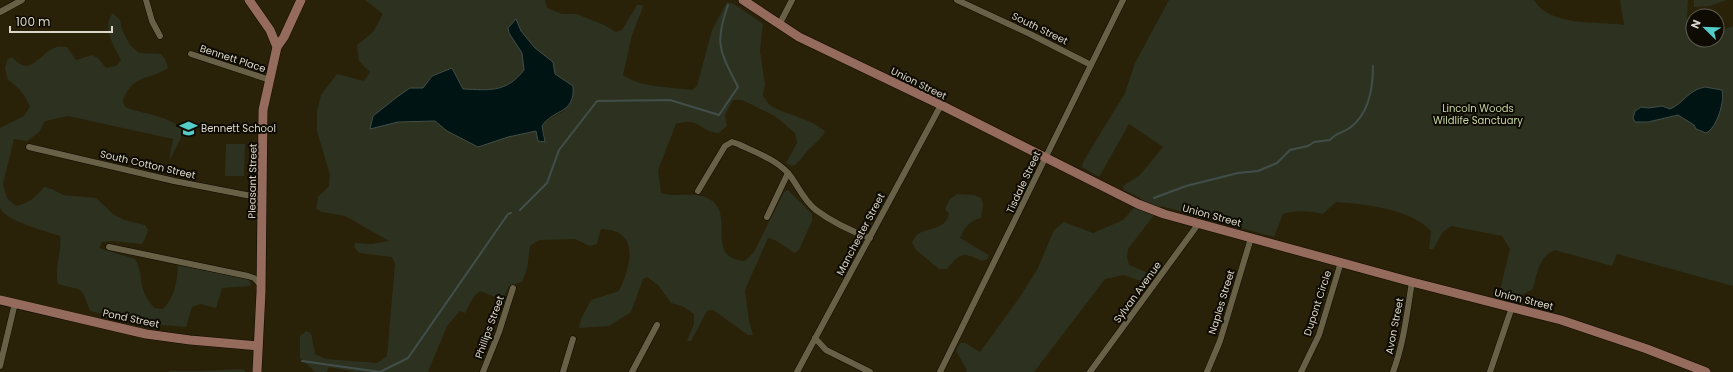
<svg xmlns="http://www.w3.org/2000/svg" width="1733" height="372" viewBox="0 0 1733 372" font-family="Poppins,sans-serif">
  <style>
    .green { fill: #2d3220; fill-rule: evenodd }
    .water { fill: #001414; stroke: #424e4a }
    .lines { fill: none; stroke-linecap: round; stroke-linejoin: round }
    .stream { stroke: #424e4a; stroke-width: 2 }
    .street-casing { stroke: #110a00; stroke-width: 7 }
    .secondary-casing { stroke: #110a00; stroke-width: 10 }
    .street { stroke: #696147; stroke-width: 6 }
    .secondary { stroke: #946b5c; stroke-width: 9 }
    .labels { text-anchor: middle; stroke-width: 4; stroke-linejoin: round; paint-order: stroke }
    .street-label { font-size: 10px; fill: #dcd7c9; stroke: #0e0b03 }
    .park-label { font-size: 10px; fill: #c6d4a0; stroke: #0e0b03 }
    .poi-label { font-size: 10px; fill: #dcd7c9; stroke: #0e0b03; text-anchor: start }
  </style>
  <rect width="100%" height="100%" fill="#292108"/>
  <g class="green">
    <path d="M 365,0 L 545,0 L 547,8 L 562,14 L 577,14 L 604,25 L 616,32 L 622,30 L 637,5 L 642,5 L 643,7 L 632,35 L 623,75 C 642,88 670,87 692,90 L 697,86 L 712,30 L 727,2 L 734,4 L 763,24 L 760,51 L 765,84 L 763,96 C 766,99 768,104 771,106 C 789,116 807,117 825,131 C 821,140 815,143 808,150 C 803,156 800,162 793,166 L 786,163 L 797,143 L 795,133 L 775,116 L 742,100 L 733,100 L 725,115 L 727,126 L 719,133 C 699,132 700,116 676,124 L 658,170 L 661,193 C 675,198 696,191 709,199 C 737,214 703,258 745,261 L 754,252 L 784,192 L 788,190 L 812,214 L 812,221 L 799,250 L 795,253 C 787,249 777,239 768,238 L 745,290 L 749,321 L 753,335 L 748,335 L 713,310 L 707,311 L 691,341 L 687,341 L 694,324 L 694,314 L 684,307 L 671,303 L 659,286 L 647,277 L 643,279 L 631,312 L 609,326 L 579,328 L 581,319 L 591,300 L 619,291 C 631,266 641,230 601,229 L 597,244 L 590,246 L 575,239 L 539,240 L 530,246 L 527,269 L 522,282 L 509,286 L 504,297 L 497,298 L 480,291 L 474,296 L 465,313 L 460,311 L 447,326 L 428,372 L 356,372 L 329,367 L 327,372 L 315,372 L 300,358 L 300,336 L 306,331 L 311,333 L 315,354 L 326,359 L 377,363 L 387,356 L 395,264 L 392,257 L 359,253 L 354,247 L 355,243 L 372,244 L 389,241 L 345,216 L 322,212 L 316,209 L 318,197 L 329,186 L 330,175 L 317,131 L 317,112 L 321,95 L 337,74 L 364,81 L 370,72 L 359,61 L 357,45 L 373,32 L 383,14 ZM 516,19 L 521,31 L 535,48 L 553,62 L 555,74 L 573,86 L 564,111 L 546,121 L 542,126 L 545,137 L 538,141 L 536,131 L 508,137 L 477,147 L 447,131 L 435,121 L 398,122 L 373,116 L 410,88 L 423,88 L 432,76 L 452,68 L 463,89 C 490,90 506,93 524,70 L 522,53 L 509,33 L 508,28 Z"/>
    <path d="M 1169,0 L 1534,0 C 1550,27 1597,21 1624,25 L 1620,0 L 1688,0 L 1687,18 L 1690,32 L 1686,36 L 1693,36 L 1693,40 L 1717,40 L 1717,32 L 1733,26 L 1733,286 L 1617,254 L 1612,266 L 1555,250 C 1539,256 1537,274 1533,289 L 1524,294 L 1508,299 L 1499,294 L 1510,249 L 1502,236 L 1451,226 L 1443,232 L 1433,249 L 1429,249 L 1431,231 C 1411,209 1365,204 1336,202 L 1323,214 C 1309,211 1297,210 1283,214 L 1274,237 L 1161,206 L 1128,249 L 1127,257 L 1129,265 L 1153,275 L 1149,284 L 1124,275 L 1105,279 L 1034,372 L 966,372 L 967,370 L 956,351 L 960,343 L 965,343 L 980,352 L 1020,297 L 1038,268 L 1054,230 L 1064,222 L 1093,233 L 1123,220 L 1142,199 L 1124,190 L 1123,186 L 1140,175 L 1163,147 L 1129,124 L 1099,177 L 1082,167 L 1083,162 L 1125,93 L 1135,63 Z"/>
    <path d="M 1694,0 L 1727,0 L 1710,6 L 1694,7 Z"/>
    <path d="M 113,13 L 120,20 L 122,30 L 130,45 L 139,53 L 161,54 L 165,59 L 168,68 C 148,81 134,73 123,100 L 125,107 C 142,114 168,115 181,129 L 181,138 L 169,161 L 173,139 L 68,116 L 45,121 L 39,132 L 27,141 L 14,139 L 3,184 L 7,198 L 16,206 C 29,203 36,197 44,187 L 52,189 L 63,195 L 96,198 L 113,214 L 124,220 L 145,225 L 148,230 L 145,239 L 142,244 L 112,241 L 102,242 L 99,248 L 135,259 C 143,274 139,276 143,289 C 145,297 150,302 154,308 L 163,309 C 175,297 177,282 178,265 L 248,279 L 251,283 L 250,286 L 222,288 L 216,308 L 200,304 L 192,307 L 186,327 L 140,323 L 90,311 C 80,283 84,292 58,284 C 54,266 62,255 60,236 C 44,230 7,222 0,208 L 0,128 L 24,116 L 30,107 C 25,95 19,87 8,80 L 5,69 L 7,60 L 12,57 C 31,78 38,55 54,48 C 58,46 63,47 67,47 L 76,60 L 92,55 L 98,58 L 106,68 L 116,66 L 121,60 C 114,47 101,26 113,13 Z"/>
    <path d="M 226,144 L 245,144 L 244,176 L 225,176 Z"/>
    <path d="M 957,194 L 974,195 L 981,198 L 983,204 L 981,218 C 969,221 965,227 960,238 L 989,255 L 987,259 L 982,261 C 963,252 961,252 947,269 L 939,269 L 916,250 L 912,242 C 913,240 916,236 918,234 C 929,227 945,230 949,214 L 945,209 L 950,199 Z"/>
    <path d="M 243,369 L 246,372 L 167,372 L 171,371 L 199,371 Z"/>
  </g>
  <g class="water">
    <path d="M 516,19 L 521,31 L 535,48 L 553,62 L 555,74 L 573,86 C 575,115 554,108 542,126 L 545,142 L 538,141 L 536,131 L 508,137 L 478,147 L 447,131 L 435,121 L 398,122 L 370,129 L 373,116 L 397,97 L 410,88 L 423,88 L 432,76 L 452,68 L 463,89 C 490,90 506,93 524,70 L 522,53 L 509,33 L 508,28 Z"/>
    <path d="M 1705,87 L 1722,90 C 1725,101 1717,128 1706,133 L 1696,129 L 1694,125 L 1678,115 L 1648,122 L 1635,122 L 1633,118 L 1635,111 L 1641,107 L 1649,108 L 1662,106 L 1670,109 C 1684,103 1688,90 1705,87 Z"/>
  </g>
  <g class="lines">
    <g class="stream">
      <path d="M 1154,198 L 1186,186 L 1238,173 L 1258,171 L 1277,163 L 1290,150 L 1308,146 L 1314,142 L 1330,140 C 1336,132 1344,133 1351,127 C 1369,113 1373,86 1373,66"/>
      <path d="M 520,210 L 547,183 L 559,150 L 597,101 L 670,100 L 719,115 L 738,87 C 720,51 714,45 728,5"/>
      <path d="M 302,361 L 380,372 L 408,358 L 508,214 L 511,213"/>
    </g>
    <defs>
      <g id="street">
        <path d="M 146,0 L 152,21 L 160,36"/>
        <path d="M 957,0 L 1030,34 L 1091,65"/>
        <path d="M 0,12 L 22,0"/>
        <path d="M 779,25 L 792,0"/>
        <path d="M 191,54 L 270,80"/>
        <path d="M 29,147 L 174,181 L 262,198"/>
        <path d="M 698,191 L 725,146 L 732,142 L 738,144 C 755,152 775,159 788,173 C 798,185 803,200 816,210 C 832,222 851,231 870,238"/>
        <path d="M 767,217 L 788,173"/>
        <path d="M 109,247 L 248,276 L 254,278 L 261,285"/>
        <path d="M 815,338 L 826,350 L 870,372"/>
        <path d="M 0,366 L 15,303"/>
        <path d="M 483,372 L 499,332 L 513,288"/>
        <path d="M 563,372 L 573,339"/>
        <path d="M 632,372 L 657,325"/>
        <path d="M 797,372 L 941,105"/>
        <path d="M 940,372 L 1123,0"/>
        <path d="M 1090,372 L 1199,223"/>
        <path d="M 1207,372 L 1220,341 L 1251,238"/>
        <path d="M 1301,372 L 1319,335 L 1341,262"/>
        <path d="M 1393,372 C 1404,343 1407,312 1412,282"/>
        <path d="M 1490,372 L 1512,307"/>
      </g>
      <g id="secondary">
        <path d="M 249,0 L 270,30 L 277,47 L 263,110 L 261,292 L 257,372"/>
        <path d="M 743,0 L 799,37 L 941,105 L 1138,204 L 1164,214 L 1412,282 L 1561,320 L 1647,349 L 1706,372"/>
        <path d="M 277,47 L 284,37 L 301,0"/>
        <path d="M 0,300 L 146,334 L 190,340 L 258,346"/>
      </g>
    </defs>
    <use href="#street" class="street-casing"/>
    <use href="#secondary" class="secondary-casing"/>
    <use href="#street" class="street"/>
    <use href="#secondary" class="secondary"/>
  </g>
  <defs>
    <symbol id="school-bare" viewBox="-9 -9 18 18"><path d="M0-5L7-2L0 1L-7-2ZM-4 1L0 2.5L4 1V4Q0 6-4 4Z" fill="#53cdc9" stroke="#0e0b03" stroke-width="2.5" paint-order="stroke"/></symbol>
  </defs>
  <g fill-rule="evenodd">
    <use href="#school-bare" x="176" y="116" width="25" height="25"/>
  </g>
  <g class="labels">
    <g class="street-label">
      <text transform="translate(1040 28) rotate(26)" y="4">South Street</text>
      <text transform="translate(233 58) rotate(18)" y="4">Bennett Place</text>
      <text transform="translate(919 83) rotate(26)" y="4">Union Street</text>
      <text transform="translate(148 164) rotate(13)" y="4">South Cotton Street</text>
      <text transform="translate(252 181) rotate(-89)" y="4">Pleasant Street</text>
      <text transform="translate(1023 182) rotate(-65)" y="4">Tisdale Street</text>
      <text transform="translate(1212 215) rotate(15)" y="4">Union Street</text>
      <text transform="translate(860 234) rotate(-62)" y="4">Manchester Street</text>
      <text transform="translate(1137 292) rotate(-54)" y="4">Sylvan Avenue</text>
      <text transform="translate(1524 299) rotate(14)" y="4">Union Street</text>
      <text transform="translate(1221 302) rotate(-73)" y="4">Naples Street</text>
      <text transform="translate(1317 303) rotate(-72)" y="4">Dupont Circle</text>
      <text transform="translate(131 318) rotate(12)" y="4">Pond Street</text>
      <text transform="translate(1394 326) rotate(-79)" y="4">Avon Street</text>
      <text transform="translate(489 327) rotate(-70)" y="4">Phillips Street</text>
    </g>
    <g class="park-label">
      <text x="1478" y="112">Lincoln Woods<tspan x="1478" dy="12">Wildlife Sanctuary</tspan></text>
    </g>
    <g class="poi-label">
      <text x="201" y="132">Bennett School</text>
    </g>
  </g>
  <g transform="translate(1705 28) rotate(293)"><circle r="19" fill="#0e0b03" stroke="#605d52"/>
  <path d="M0-3L7 15L0 10L-7 15Z" fill="#53cdc9"/>
  <text y="-6" font-size="11" font-weight="bold" text-anchor="middle" fill="#dcd7c9">N</text>
  </g>
  <path d="M10 26v6h102v-6" fill="none" stroke="#dcd7c9" stroke-width="2"/>
  <text x="16" y="26" font-size="12" fill="#dcd7c9" stroke="#0e0b03" stroke-width="3" paint-order="stroke">100 m</text>
</svg>
